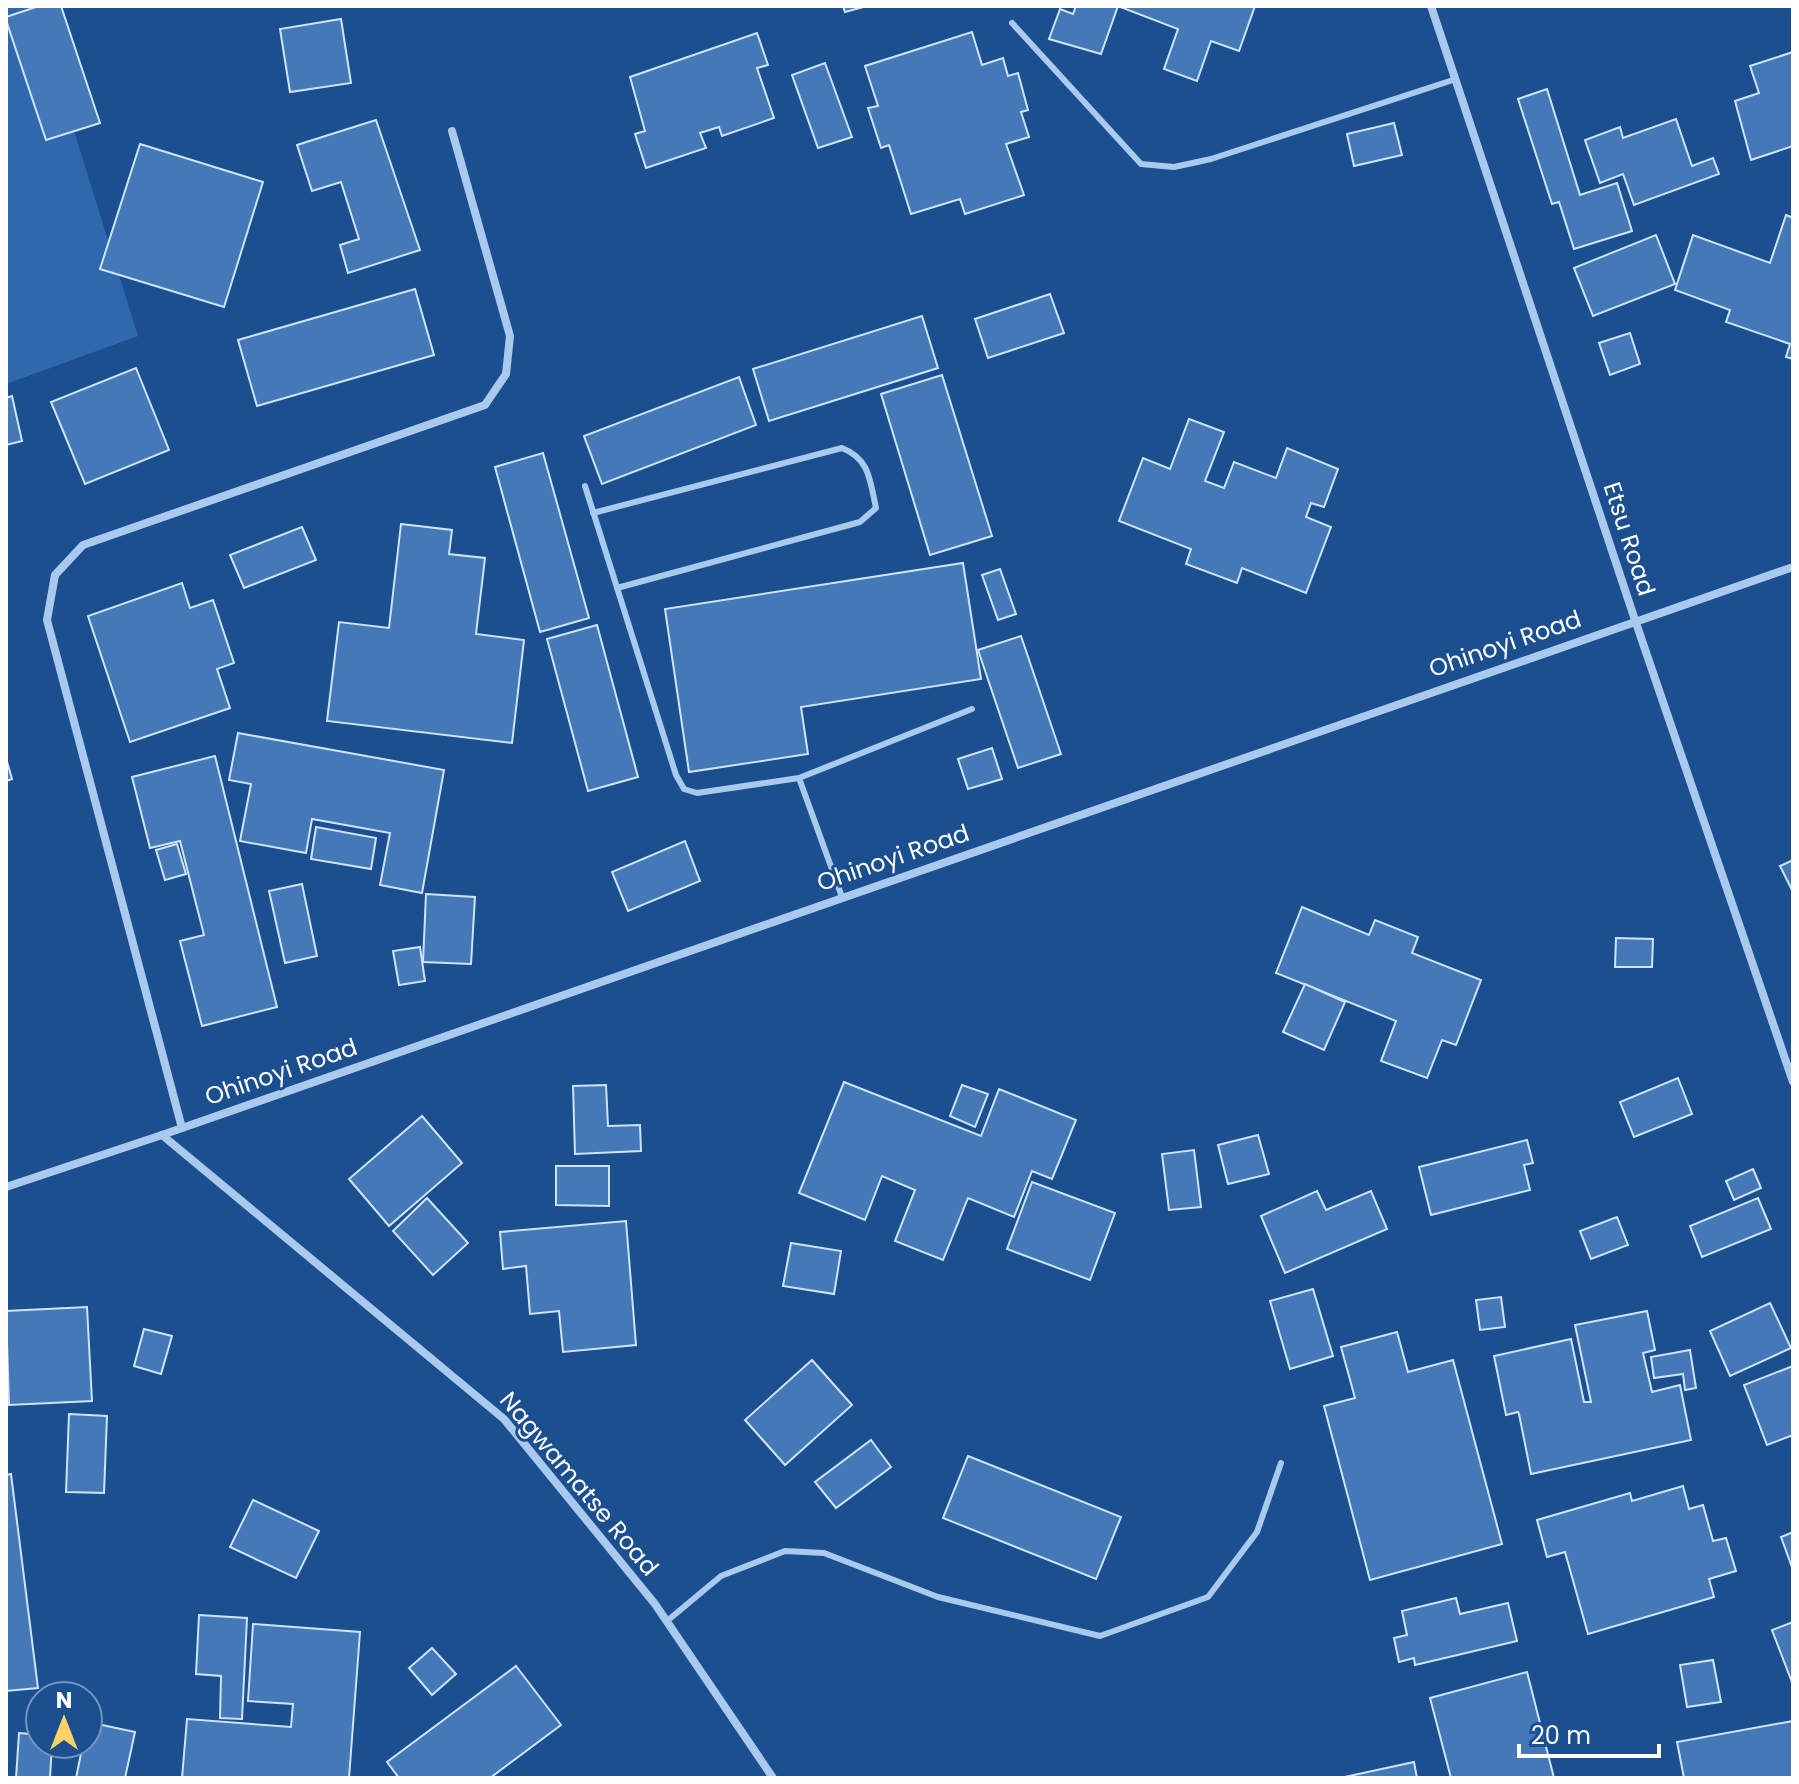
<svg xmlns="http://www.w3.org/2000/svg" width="1799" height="1784" viewBox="0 0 1799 1784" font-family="Poppins,sans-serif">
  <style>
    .green { fill: #2e69ad }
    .building { fill: #4478b7; stroke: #cfe3fa; stroke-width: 2 }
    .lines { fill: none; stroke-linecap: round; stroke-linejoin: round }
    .lane { stroke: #a9c9ee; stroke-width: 6 }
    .street { stroke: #a9c9ee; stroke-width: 8 }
    .labels { text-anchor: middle; stroke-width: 6; stroke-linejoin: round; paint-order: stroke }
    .street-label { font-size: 24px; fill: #fff; stroke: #1b4f8f }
  </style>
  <rect width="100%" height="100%" fill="#1b4f8f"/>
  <path class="green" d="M 6,6 L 35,6 L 138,336 L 6,384 Z"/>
  <g class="building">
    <path d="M 39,6 L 61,6 L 100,123 L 46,140 L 6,20 L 6,17 Z"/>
    <path d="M 843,6 L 867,6 L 845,12 Z"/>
    <path d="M 1076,6 L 1255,6 L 1239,51 L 1211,41 L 1197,81 L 1164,69 L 1178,29 L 1118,6 L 1101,54 L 1049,39 L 1060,9 L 1073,14 Z"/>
    <path d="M 341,19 L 351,83 L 290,92 L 280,29 Z"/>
    <path d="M 972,32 L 982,65 L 1003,58 L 1008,76 L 1018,73 L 1028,110 L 1021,112 L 1029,137 L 1006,144 L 1024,195 L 965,214 L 960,199 L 911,214 L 889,145 L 881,148 L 868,108 L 878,106 L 865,66 Z"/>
    <path d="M 757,33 L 768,65 L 757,68 L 774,118 L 722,136 L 719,127 L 700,133 L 706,148 L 646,168 L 635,134 L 645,131 L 630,77 Z"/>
    <path d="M 1793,52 L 1793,146 L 1751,160 L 1735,101 L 1759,93 L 1750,66 Z"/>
    <path d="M 825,63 L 852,137 L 818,148 L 792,75 Z"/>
    <path d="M 1547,89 L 1580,195 L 1617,183 L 1632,231 L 1574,249 L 1559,202 L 1552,204 L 1518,99 Z"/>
    <path d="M 1676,119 L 1692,166 L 1713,158 L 1719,174 L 1634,205 L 1623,174 L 1600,183 L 1585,140 L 1620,127 L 1623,138 Z"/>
    <path d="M 376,120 L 420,250 L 348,273 L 340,245 L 359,239 L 341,182 L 312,191 L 297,145 Z"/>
    <path d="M 1394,123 L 1402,155 L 1354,166 L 1347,134 Z"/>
    <path d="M 140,144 L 263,182 L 224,307 L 100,269 Z"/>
    <path d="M 1786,215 L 1793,218 L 1793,359 L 1786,357 L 1790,344 L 1726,322 L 1730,310 L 1675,290 L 1693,235 L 1770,263 Z"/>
    <path d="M 1656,235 L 1675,284 L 1593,316 L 1574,268 Z"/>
    <path d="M 415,289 L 434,355 L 257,406 L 238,340 Z"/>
    <path d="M 1050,294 L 1064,333 L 988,358 L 975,319 Z"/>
    <path d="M 922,316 L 938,368 L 769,421 L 753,369 Z"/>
    <path d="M 1630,333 L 1640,364 L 1610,375 L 1599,343 Z"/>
    <path d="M 136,368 L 169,450 L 85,484 L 51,402 Z"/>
    <path d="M 942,375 L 992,536 L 930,555 L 881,394 Z"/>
    <path d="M 739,377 L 756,425 L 602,484 L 584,436 Z"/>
    <path d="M 12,396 L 22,441 L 6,445 L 6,398 Z"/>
    <path d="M 1189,419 L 1224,432 L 1205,481 L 1224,488 L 1234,462 L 1276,478 L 1287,448 L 1338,469 L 1324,507 L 1311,503 L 1306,517 L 1331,527 L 1306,593 L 1242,568 L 1237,583 L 1186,564 L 1191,549 L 1119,521 L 1143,458 L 1170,469 Z"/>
    <path d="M 543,453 L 589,618 L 540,632 L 495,467 Z"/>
    <path d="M 401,524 L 452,530 L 449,554 L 485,558 L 476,634 L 524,640 L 512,743 L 327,721 L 339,622 L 389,628 Z"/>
    <path d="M 302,527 L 316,560 L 244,588 L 230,555 Z"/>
    <path d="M 963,563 L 981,679 L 801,707 L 808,754 L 689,772 L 665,609 Z"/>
    <path d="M 1000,569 L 1016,614 L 998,620 L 982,575 Z"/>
    <path d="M 182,583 L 190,608 L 213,600 L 234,663 L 217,669 L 230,708 L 130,742 L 88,616 Z"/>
    <path d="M 597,625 L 638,777 L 588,791 L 547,639 Z"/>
    <path d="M 1021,636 L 1061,754 L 1018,768 L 978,650 Z"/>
    <path d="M 238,733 L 444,770 L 422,893 L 380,885 L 390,833 L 312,819 L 306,853 L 240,841 L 251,784 L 229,780 Z"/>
    <path d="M 992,748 L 1002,779 L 968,789 L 958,759 Z"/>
    <path d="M 215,756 L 277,1007 L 202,1026 L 180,941 L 204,935 L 180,841 L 150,848 L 132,777 Z"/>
    <path d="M 6,758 L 12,779 L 6,781 Z"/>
    <path d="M 316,827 L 376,838 L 371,869 L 311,859 Z"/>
    <path d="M 685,841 L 700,881 L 628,911 L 612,872 Z"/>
    <path d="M 177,844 L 186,874 L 165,880 L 156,850 Z"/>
    <path d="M 1793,860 L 1793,892 L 1780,866 Z"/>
    <path d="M 302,884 L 317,956 L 285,963 L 269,891 Z"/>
    <path d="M 426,894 L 475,897 L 471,964 L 423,962 Z"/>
    <path d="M 1302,907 L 1369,935 L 1375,920 L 1418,937 L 1412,953 L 1481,980 L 1456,1045 L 1442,1040 L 1427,1078 L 1381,1061 L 1396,1021 L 1276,973 Z"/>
    <path d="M 1616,938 L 1653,939 L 1652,967 L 1615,967 Z"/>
    <path d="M 420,947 L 425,981 L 399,985 L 393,951 Z"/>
    <path d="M 1305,984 L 1345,1002 L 1324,1050 L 1283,1032 Z"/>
    <path d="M 1678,1078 L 1692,1114 L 1634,1137 L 1620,1102 Z"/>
    <path d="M 844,1082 L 981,1136 L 999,1089 L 1076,1120 L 1052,1179 L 1032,1171 L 1014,1217 L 968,1198 L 943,1260 L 895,1241 L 915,1190 L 882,1176 L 865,1220 L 799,1193 Z"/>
    <path d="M 606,1085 L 608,1126 L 640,1125 L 641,1151 L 575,1154 L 573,1086 Z"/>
    <path d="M 962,1085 L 988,1094 L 975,1127 L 950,1116 Z"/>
    <path d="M 422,1116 L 462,1163 L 389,1226 L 349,1179 Z"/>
    <path d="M 1258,1135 L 1269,1174 L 1228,1184 L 1218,1145 Z"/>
    <path d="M 1527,1140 L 1533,1163 L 1524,1165 L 1530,1190 L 1431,1215 L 1419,1167 Z"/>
    <path d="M 1194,1150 L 1201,1207 L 1169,1210 L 1162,1154 Z"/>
    <path d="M 556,1166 L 609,1166 L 609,1206 L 556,1205 Z"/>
    <path d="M 1753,1169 L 1761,1188 L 1734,1200 L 1726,1181 Z"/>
    <path d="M 1032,1182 L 1115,1213 L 1090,1280 L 1007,1249 Z"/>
    <path d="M 1317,1191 L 1326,1210 L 1371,1191 L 1387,1229 L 1285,1273 L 1261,1216 Z"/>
    <path d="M 427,1198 L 468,1243 L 433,1275 L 393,1231 Z"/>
    <path d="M 1758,1198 L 1771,1229 L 1702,1257 L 1690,1226 Z"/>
    <path d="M 1617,1217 L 1628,1245 L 1591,1259 L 1580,1231 Z"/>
    <path d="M 626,1221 L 636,1345 L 563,1352 L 559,1311 L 530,1314 L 526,1266 L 503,1269 L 500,1232 Z"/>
    <path d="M 791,1243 L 841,1251 L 834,1294 L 783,1286 Z"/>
    <path d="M 1313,1289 L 1333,1356 L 1290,1369 L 1270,1301 Z"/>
    <path d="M 1501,1297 L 1505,1327 L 1480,1330 L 1476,1300 Z"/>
    <path d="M 1770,1303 L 1791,1348 L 1730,1376 L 1710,1331 Z"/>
    <path d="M 87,1307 L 92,1401 L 9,1405 L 6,1311 Z"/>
    <path d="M 1647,1311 L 1655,1350 L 1643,1353 L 1652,1392 L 1680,1385 L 1691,1440 L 1531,1474 L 1519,1414 L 1518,1412 L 1506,1415 L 1494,1356 L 1571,1339 L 1584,1402 L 1591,1402 L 1575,1325 Z"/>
    <path d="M 144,1329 L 172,1336 L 161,1374 L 134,1366 Z"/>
    <path d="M 1397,1332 L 1408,1372 L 1453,1360 L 1502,1544 L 1370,1580 L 1324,1406 L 1355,1398 L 1341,1347 Z"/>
    <path d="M 1690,1350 L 1696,1388 L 1685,1390 L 1683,1374 L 1654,1378 L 1651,1357 Z"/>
    <path d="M 812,1360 L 852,1405 L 785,1465 L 745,1420 Z"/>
    <path d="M 1793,1366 L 1793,1435 L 1767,1445 L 1744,1385 Z"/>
    <path d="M 69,1414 L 107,1416 L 104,1493 L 66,1492 Z"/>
    <path d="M 871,1440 L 891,1467 L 836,1508 L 815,1482 Z"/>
    <path d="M 968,1456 L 1121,1517 L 1096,1579 L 943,1518 Z"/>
    <path d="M 11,1474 L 38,1688 L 6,1691 L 6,1475 Z"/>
    <path d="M 1683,1486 L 1689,1509 L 1703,1505 L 1713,1541 L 1726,1538 L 1736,1571 L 1709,1579 L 1714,1597 L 1588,1634 L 1565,1552 L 1547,1557 L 1537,1520 L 1630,1493 L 1632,1501 Z"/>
    <path d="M 253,1500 L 319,1531 L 296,1578 L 230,1547 Z"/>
    <path d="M 1793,1532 L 1793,1570 L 1781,1537 Z"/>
    <path d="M 1456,1598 L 1460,1614 L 1508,1603 L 1517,1641 L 1415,1665 L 1414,1658 L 1399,1662 L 1394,1638 L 1407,1635 L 1402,1611 Z"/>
    <path d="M 199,1615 L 247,1618 L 242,1719 L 220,1718 L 221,1676 L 196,1674 Z"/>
    <path d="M 1793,1622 L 1793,1685 L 1772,1630 Z"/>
    <path d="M 253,1624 L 360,1632 L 349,1778 L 182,1778 L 187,1719 L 291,1727 L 293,1704 L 248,1701 Z"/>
    <path d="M 432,1648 L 456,1674 L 432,1695 L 409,1668 Z"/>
    <path d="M 1713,1660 L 1721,1702 L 1687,1707 L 1680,1665 Z"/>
    <path d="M 516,1666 L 561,1725 L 490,1778 L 399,1778 L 387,1762 Z"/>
    <path d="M 1527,1672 L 1554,1778 L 1451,1778 L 1430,1698 Z"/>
    <path d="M 1793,1721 L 1793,1778 L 1684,1778 L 1677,1742 Z"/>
    <path d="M 88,1722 L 135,1732 L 125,1778 L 76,1778 L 83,1744 L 88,1744 Z"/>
    <path d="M 19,1733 L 40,1735 L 40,1744 L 52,1744 L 50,1778 L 16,1778 Z"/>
    <path d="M 1414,1762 L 1417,1778 L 1340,1778 Z"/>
  </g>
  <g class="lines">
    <g class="lane">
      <path d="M 1012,23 L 1141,164 L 1174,167 L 1211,159 L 1456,79"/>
      <path d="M 585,486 L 676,775 L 684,789 L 697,793 L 799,778"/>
      <path d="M 593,513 L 842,448 C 870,459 870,481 876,508 L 860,522 L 617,588"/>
      <path d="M 842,897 L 799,778 L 972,709"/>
      <path d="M 667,1621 L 721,1576 L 785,1551 L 824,1553 L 938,1597 L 1100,1636 L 1208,1597 L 1257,1532 L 1281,1463"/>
    </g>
    <g class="street">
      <path d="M 1431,6 L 1635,620 L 1793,1082"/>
      <path d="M 182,1128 L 47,620 L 55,575 L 83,545 L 485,405 L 506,374 L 510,336 L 452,131"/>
      <path d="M 162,1135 L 504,1419 L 655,1604 L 773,1778"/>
      <path d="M 6,1187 L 162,1135 L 1793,567"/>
    </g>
  </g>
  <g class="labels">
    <g class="street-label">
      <text transform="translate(1629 539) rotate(72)" y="8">Etsu Road</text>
      <text transform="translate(1505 644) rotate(-19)" y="8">Ohinoyi Road</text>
      <text transform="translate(893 858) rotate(-19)" y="8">Ohinoyi Road</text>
      <text transform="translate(281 1072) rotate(-19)" y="8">Ohinoyi Road</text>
      <text transform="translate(579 1484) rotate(50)" y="8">Nagwamatse Road</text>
    </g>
  </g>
  <rect width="1799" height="1784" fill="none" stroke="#ffffff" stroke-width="16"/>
  <g transform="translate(64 1720)"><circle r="38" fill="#1b4f8f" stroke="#7695bc" stroke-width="2"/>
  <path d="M0-6L14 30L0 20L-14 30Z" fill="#ffd166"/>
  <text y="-12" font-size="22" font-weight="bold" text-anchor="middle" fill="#ffffff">N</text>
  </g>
  <path d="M1519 1744v12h140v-12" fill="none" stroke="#ffffff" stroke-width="4"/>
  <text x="1531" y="1744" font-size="24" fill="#ffffff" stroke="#1b4f8f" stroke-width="6" paint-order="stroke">20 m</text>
</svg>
